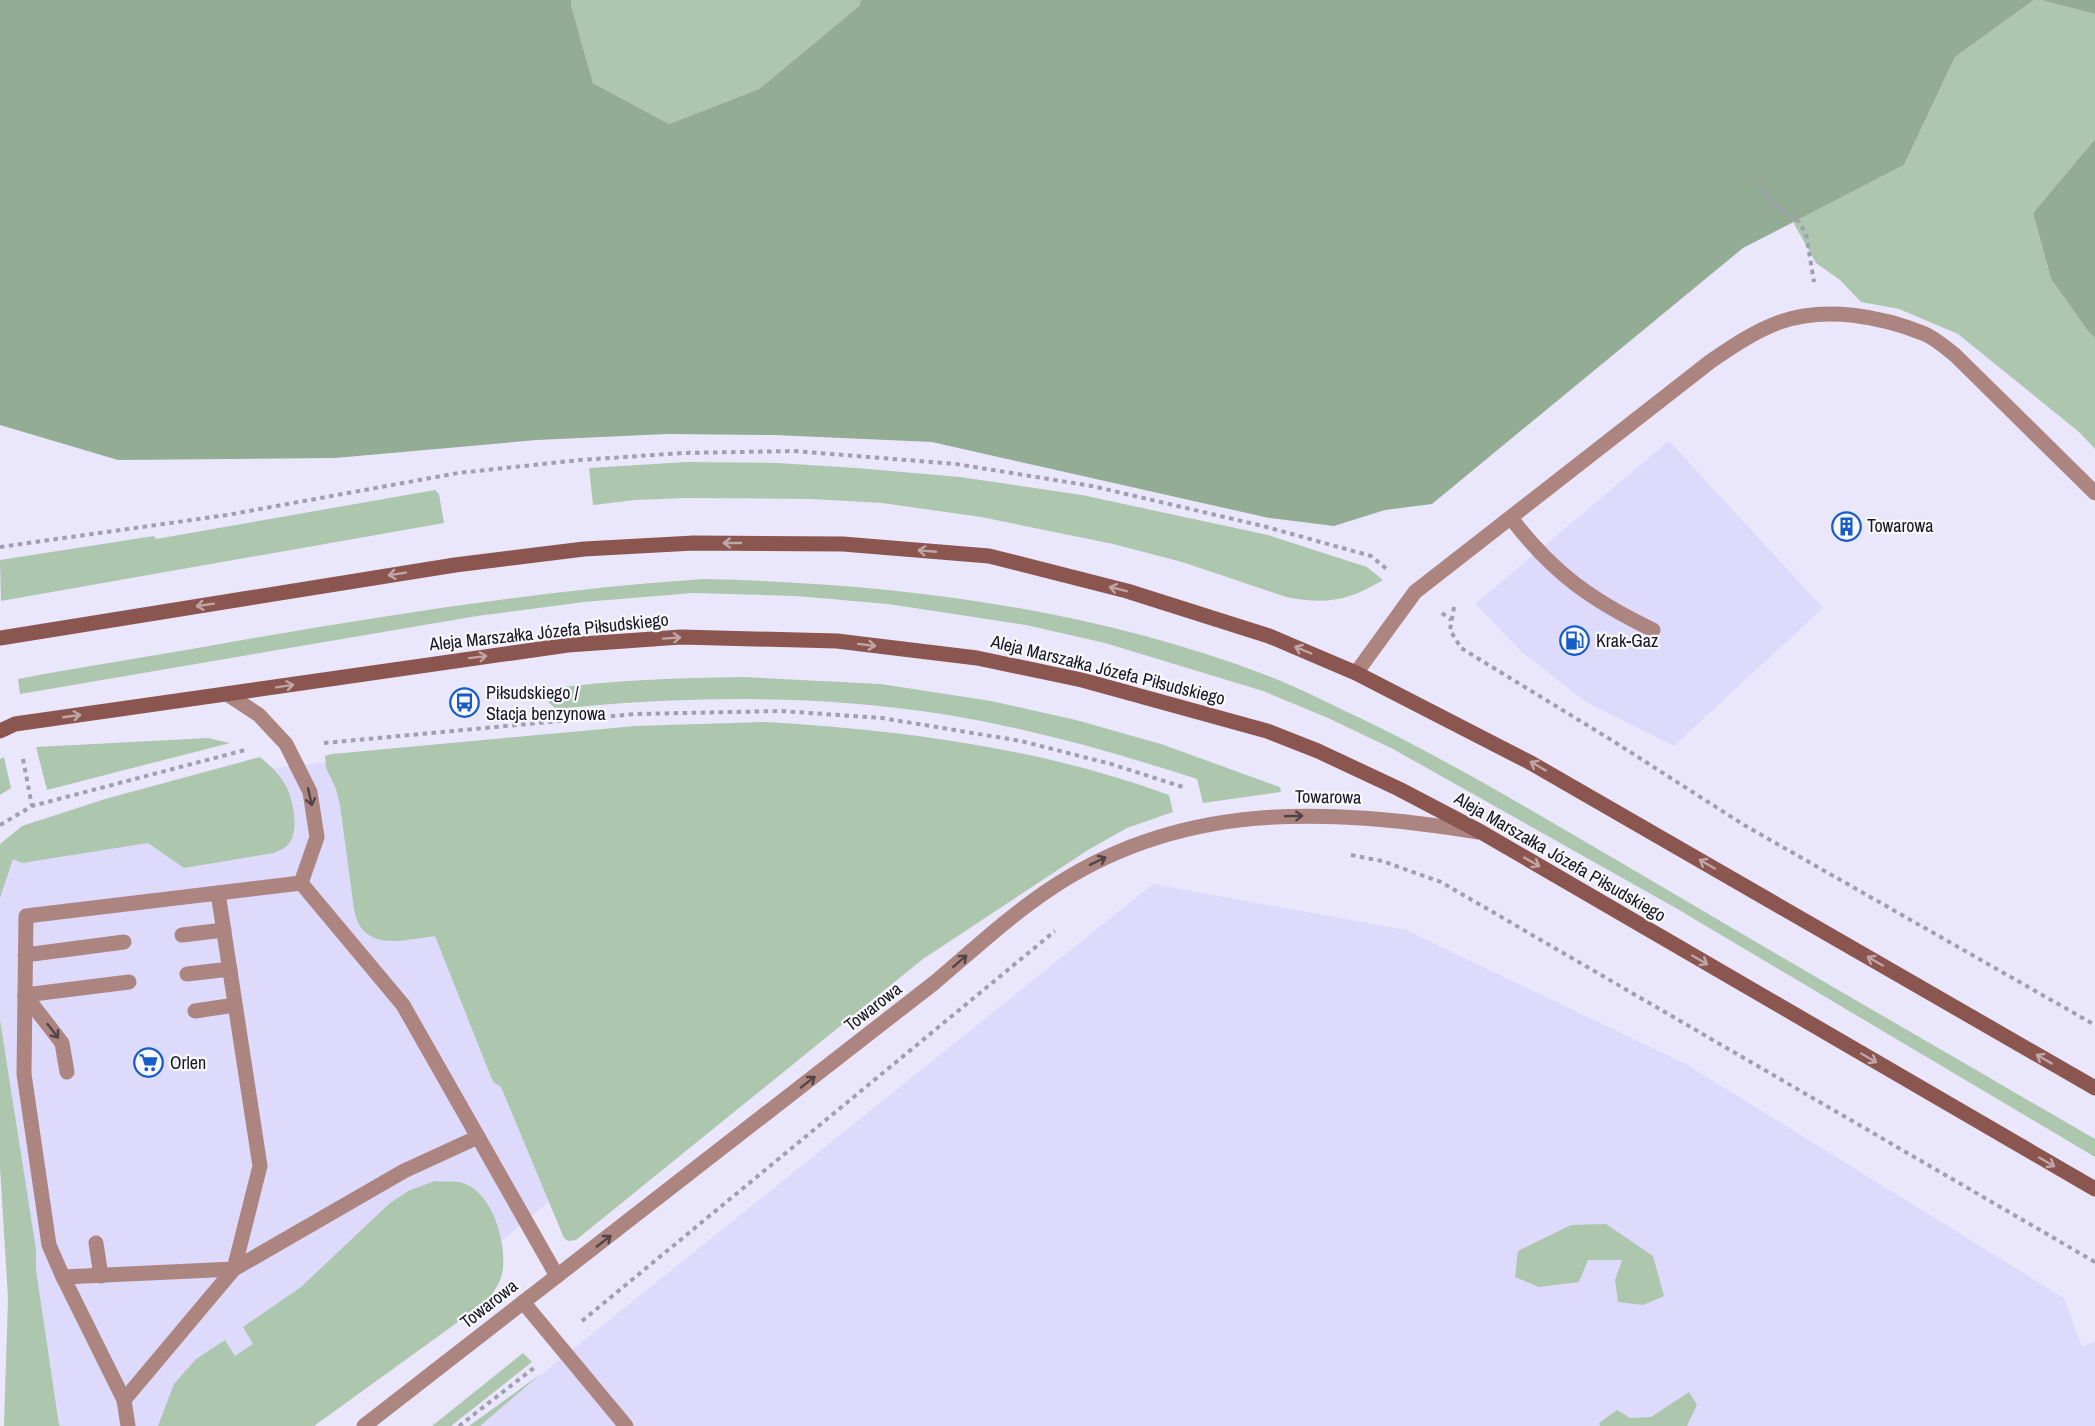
<svg xmlns="http://www.w3.org/2000/svg" width="2095" height="1426" viewBox="0 0 2095 1426" font-family="'Archivo Narrow',sans-serif">
  <style>
    .built { fill: #dedafc }
    .green { fill: #acc7ae }
    .forest { fill: #92ad93 }
    .lines { fill: none; stroke-linecap: round; stroke-linejoin: round }
    .path { stroke: #a19eb0; stroke-width: 4; stroke-dasharray: 4.5 4.5; stroke-linecap: butt }
    .lane { stroke: #ac8581; stroke-width: 15 }
    .street { stroke: #ac8581; stroke-width: 15 }
    .secondary { stroke: #8b5550; stroke-width: 15 }
    .oneway { stroke: #c1a6a6 }
    .oneway2 { stroke: #534347 }
    .labels { text-anchor: middle; stroke-width: 4.5; stroke-linejoin: round; paint-order: stroke }
    .poi-label { font-size: 18px; fill: #181721; stroke: #f7f7fc; text-anchor: start }
    .street-label { font-size: 18px; fill: #181721; stroke: #f7f7fc }
  </style>
  <rect width="100%" height="100%" fill="#eae7fd"/>
  <g class="built">
    <path d="M 1669,441 L 1823,608 L 1674,746 L 1586,702 L 1523,653 L 1475,604 Z"/>
    <path d="M 396,755 L 550,1201 L 277,1426 L 23,1426 L 0,1040 L 0,882 L 10,855 L 263,769 Z"/>
    <path d="M 1153,884 L 1406,930 L 1686,1064 L 2064,1298 L 2082,1347 L 2095,1341 L 2095,1426 L 477,1426 Z"/>
  </g>
  <g class="green">
    <path d="M 571,0 L 861,0 L 859,6 L 759,89 L 669,124 L 593,83 L 571,5 Z"/>
    <path d="M 2034,0 L 2041,0 L 2095,14 L 2095,139 L 2033,213 L 2051,279 L 2088,331 L 2095,338 L 2095,449 L 2079,432 L 1958,334 L 1899,309 L 1861,302 L 1840,280 L 1816,263 L 1793,222 L 1904,165 L 1955,57 Z"/>
    <path d="M 687,462 L 777,463 L 856,468 L 960,477 L 1082,495 L 1268,535 L 1367,567 L 1383,580 C 1348,601 1326,605 1286,597 L 1182,562 L 1113,544 L 981,517 L 882,503 L 812,499 L 685,498 L 635,500 L 593,505 L 589,468 Z"/>
    <path d="M 435,490 L 439,494 L 444,523 L 1,601 L 0,560 L 154,536 L 156,539 Z"/>
    <path d="M 703,579 C 894,583 1086,607 1266,675 C 1292,685 1318,698 1343,710 C 1440,755 1532,811 1625,865 C 1781,957 1938,1048 2095,1139 L 2095,1157 L 1674,907 L 1393,749 L 1328,718 L 1263,691 L 1105,643 L 1026,625 L 888,604 L 796,596 L 693,593 L 584,602 L 477,616 L 20,694 L 18,679 C 85,666 153,656 220,644 C 380,616 540,590 703,579 Z"/>
    <path d="M 744,677 L 881,684 L 991,701 L 1076,720 L 1161,744 L 1277,786 L 1280,787 L 1281,792 L 1203,803 L 1197,779 C 1113,752 1029,728 942,714 C 813,694 684,696 556,709 L 549,703 L 547,689 C 612,680 678,678 744,677 Z"/>
    <path d="M 766,722 C 902,730 1041,748 1169,795 L 1173,812 L 1127,828 L 1088,850 L 923,959 L 576,1240 L 568,1241 L 564,1238 L 501,1087 L 493,1082 L 435,936 C 404,940 361,953 354,909 L 340,805 L 336,789 L 326,768 L 325,756 L 332,754 L 635,726 Z"/>
    <path d="M 208,738 L 230,743 L 47,790 L 36,747 Z"/>
    <path d="M 4,757 L 11,788 L 0,795 L 0,759 Z"/>
    <path d="M 260,757 C 270,765 280,775 286,786 C 293,800 299,828 290,842 C 287,848 280,850 274,853 L 184,868 L 148,843 L 22,863 L 13,859 L 0,898 L 0,844 L 22,826 L 105,799 Z"/>
    <path d="M 0,1020 L 36,1250 L 36,1270 L 59,1425 L 61,1426 L 4,1426 L 8,1298 L 0,1167 Z"/>
    <path d="M 435,1181 C 443,1182 452,1181 459,1182 C 491,1188 506,1240 503,1268 C 502,1281 495,1290 487,1301 L 314,1426 L 158,1426 L 174,1384 L 196,1359 L 225,1340 L 235,1356 L 253,1344 L 243,1327 L 301,1287 L 390,1203 L 408,1191 Z"/>
    <path d="M 1606,1224 L 1653,1256 L 1664,1296 L 1643,1305 L 1618,1302 L 1615,1280 L 1622,1260 L 1588,1260 L 1579,1282 L 1539,1287 L 1515,1277 L 1518,1251 L 1571,1225 Z"/>
    <path d="M 523,1353 L 532,1362 L 451,1426 L 432,1426 Z"/>
    <path d="M 542,1373 L 480,1426 L 469,1426 Z"/>
    <path d="M 1689,1392 L 1697,1405 L 1687,1426 L 1600,1426 L 1599,1423 L 1617,1410 L 1630,1418 L 1651,1417 Z"/>
  </g>
  <g class="forest">
    <path d="M 0,0 L 571,0 L 571,5 L 593,83 L 669,124 L 759,89 L 859,6 L 861,0 L 2034,0 L 1955,57 L 1904,165 L 1743,248 L 1432,504 L 1385,510 L 1334,526 L 1269,518 L 932,442 L 774,435 L 667,434 L 537,440 L 335,458 L 118,460 L 0,425 Z"/>
    <path d="M 2041,0 L 2095,0 L 2095,14 Z"/>
    <path d="M 2095,139 L 2095,338 L 2088,331 L 2051,279 L 2033,213 Z"/>
  </g>
  <g class="lines">
    <g class="path">
      <path d="M 1758,183 L 1776,208 L 1789,214 L 1799,222 L 1806,234 L 1814,282"/>
      <path d="M 0,547 L 227,515 L 458,473 L 580,460 L 683,453 L 794,451 L 956,464 L 1092,486 L 1263,526 L 1371,556 L 1389,571"/>
      <path d="M 1454,607 L 1450,630 L 1461,648 L 1613,741 L 1744,825 L 2095,1025"/>
      <path d="M 1442,613 L 1451,620"/>
      <path d="M 324,743 L 635,714 L 781,711 L 882,718 L 1021,741 L 1111,764 L 1183,787"/>
      <path d="M 23,759 L 32,806"/>
      <path d="M 0,825 L 32,806 L 245,750"/>
      <path d="M 1351,855 L 1382,861 L 1441,882 L 2095,1262"/>
      <path d="M 582,1321 L 1055,931"/>
      <path d="M 459,1426 L 535,1367"/>
    </g>
    <g class="lane">
      <path d="M 1511,518 C 1553,573 1591,600 1653,630"/>
      <path d="M 227,694 L 259,715 L 286,744 L 310,792 L 317,837 L 301,883"/>
      <path d="M 218,893 L 301,883 L 403,1005 L 557,1276"/>
      <path d="M 182,935 L 224,930"/>
      <path d="M 25,955 L 124,942"/>
      <path d="M 187,974 L 230,969"/>
      <path d="M 25,995 L 129,982"/>
      <path d="M 25,995 L 62,1043 L 67,1072"/>
      <path d="M 195,1011 L 235,1005"/>
      <path d="M 96,1243 L 101,1276"/>
      <path d="M 63,1277 L 234,1269 L 404,1171 L 478,1137"/>
      <path d="M 523,1302 L 626,1426"/>
      <path d="M 124,1400 L 234,1269 L 260,1166 L 218,893 L 26,916 L 24,1074 L 49,1245 L 63,1277 L 124,1400 L 128,1426"/>
    </g>
    <g class="street">
      <path d="M 1356,673 L 1415,592 L 1711,361 C 1733,346 1755,331 1780,322 C 1825,306 1881,316 1925,334 C 1936,339 1946,348 1955,355 L 2095,493"/>
      <path d="M 364,1426 L 934,983 C 971,952 1007,918 1047,891 C 1180,800 1327,808 1478,832"/>
    </g>
    <g class="secondary">
      <path d="M 0,638 L 455,565 L 584,549 L 694,543 L 843,544 L 989,556 L 1127,591 L 1269,636 L 1356,673 L 1531,763 L 2095,1088"/>
      <path d="M 0,731 L 15,724 L 568,645 L 681,637 L 837,641 L 977,658 L 1082,680 L 1267,731 L 1318,751 L 1399,789 L 1481,832 L 2095,1189"/>
    </g>
  </g>
  <defs><path id="oneway-shaft" d="M-6 0H5M1.5-3L5.5 0L1.5 3" fill="none" stroke-width="1.6" stroke-linecap="round" stroke-linejoin="round" transform="scale(1.5)"/></defs>
  <g class="oneway">
    <use href="#oneway-shaft" transform="translate(732 543) rotate(-180)"/>
    <use href="#oneway-shaft" transform="translate(927 551) rotate(-175)"/>
    <use href="#oneway-shaft" transform="translate(397 574) rotate(171)"/>
    <use href="#oneway-shaft" transform="translate(1118 589) rotate(-166)"/>
    <use href="#oneway-shaft" transform="translate(205 605) rotate(171)"/>
    <use href="#oneway-shaft" transform="translate(672 638) rotate(-4)"/>
    <use href="#oneway-shaft" transform="translate(867 645) rotate(7)"/>
    <use href="#oneway-shaft" transform="translate(1303 650) rotate(-157)"/>
    <use href="#oneway-shaft" transform="translate(478 657) rotate(-7)"/>
    <use href="#oneway-shaft" transform="translate(285 686) rotate(-9)"/>
    <use href="#oneway-shaft" transform="translate(72 716) rotate(-8)"/>
    <use href="#oneway-shaft" transform="translate(1538 766) rotate(-150)"/>
    <use href="#oneway-shaft" transform="translate(1532 862) rotate(30)"/>
    <use href="#oneway-shaft" transform="translate(1707 864) rotate(-150)"/>
    <use href="#oneway-shaft" transform="translate(1700 960) rotate(30)"/>
    <use href="#oneway-shaft" transform="translate(1875 961) rotate(-150)"/>
    <use href="#oneway-shaft" transform="translate(1869 1058) rotate(30)"/>
    <use href="#oneway-shaft" transform="translate(2044 1059) rotate(-150)"/>
    <use href="#oneway-shaft" transform="translate(2047 1162) rotate(30)"/>
  </g>
  <g class="oneway2">
    <use href="#oneway-shaft" transform="translate(310 797) rotate(77)"/>
    <use href="#oneway-shaft" transform="translate(1294 816) rotate(-2)"/>
    <use href="#oneway-shaft" transform="translate(1098 861) rotate(-26)"/>
    <use href="#oneway-shaft" transform="translate(960 961) rotate(-41)"/>
    <use href="#oneway-shaft" transform="translate(53 1031) rotate(52)"/>
    <use href="#oneway-shaft" transform="translate(808 1082) rotate(-38)"/>
    <use href="#oneway-shaft" transform="translate(604 1241) rotate(-38)"/>
  </g>
  <defs>
    <symbol id="building-ring" viewBox="-11 -11 22 22"><circle r="9.5" fill="#f7f7fc" stroke="#175cc7" stroke-width="1.5"/><path d="M-4-6H4V6H1V3H-1V6H-4ZM-2.5-4.3h1.7v1.8h-1.7ZM.8-4.3h1.7v1.8H.8ZM-2.5-1h1.7V.8h-1.7ZM.8-1h1.7V.8H.8Z" fill="#175cc7"/></symbol>
    <symbol id="fuel-ring" viewBox="-11 -11 22 22"><circle r="9.5" fill="#f7f7fc" stroke="#175cc7" stroke-width="1.5"/><path d="M-5.5-6h7V0h2V4h1.3V-2.5L3-4.5l.8-.8L6-3V5H2.5V1h-1V6h-7ZM-4.2-4.7v3.2H.2V-4.7Z" fill="#175cc7"/></symbol>
    <symbol id="bus-ring" viewBox="-11 -11 22 22"><circle r="9.5" fill="#f7f7fc" stroke="#175cc7" stroke-width="1.5"/><path d="M-5-6H5V4H4V6H2V4H-2V6H-4V4H-5ZM-3.5-4V0h7V-4ZM-3.5 1.2v1.5H-2V1.2ZM2 1.2v1.5H3.5V1.2Z" fill="#175cc7"/></symbol>
    <symbol id="supermarket-ring" viewBox="-11 -11 22 22"><circle r="9.5" fill="#f7f7fc" stroke="#175cc7" stroke-width="1.5"/><path d="M-6-5.5h2.5l.6 2H6L4.5 2H-2.5L-4.4-4H-6ZM-1.5 3.2a1.3 1.3 0 1 0 .1 0ZM3 3.2a1.3 1.3 0 1 0 .1 0Z" fill="#175cc7"/></symbol>
  </defs>
  <g fill-rule="evenodd">
    <use href="#building-ring" x="1830" y="510" width="33" height="33"/>
    <use href="#fuel-ring" x="1558" y="624" width="33" height="33"/>
    <use href="#bus-ring" x="448" y="686" width="33" height="33"/>
    <use href="#supermarket-ring" x="132" y="1046" width="33" height="33"/>
  </g>
  <g class="labels">
    <g class="poi-label">
      <text x="1867" y="532">Towarowa</text>
      <text x="1596" y="647">Krak-Gaz</text>
      <text x="486" y="699">Piłsudskiego /<tspan x="486" dy="21">Stacja benzynowa</tspan></text>
      <text x="170" y="1069">Orlen</text>
    </g>
    <g class="street-label">
      <text transform="translate(549 632) rotate(-6)" y="6">Aleja Marszałka Józefa Piłsudskiego</text>
      <text transform="translate(1108 670) rotate(14)" y="6">Aleja Marszałka Józefa Piłsudskiego</text>
      <text transform="translate(1328 797) rotate(1)" y="6">Towarowa</text>
      <text transform="translate(1560 857) rotate(30)" y="6">Aleja Marszałka Józefa Piłsudskiego</text>
      <text transform="translate(873 1007) rotate(-38)" y="6">Towarowa</text>
      <text transform="translate(489 1304) rotate(-38)" y="6">Towarowa</text>
    </g>
  </g>
</svg>
